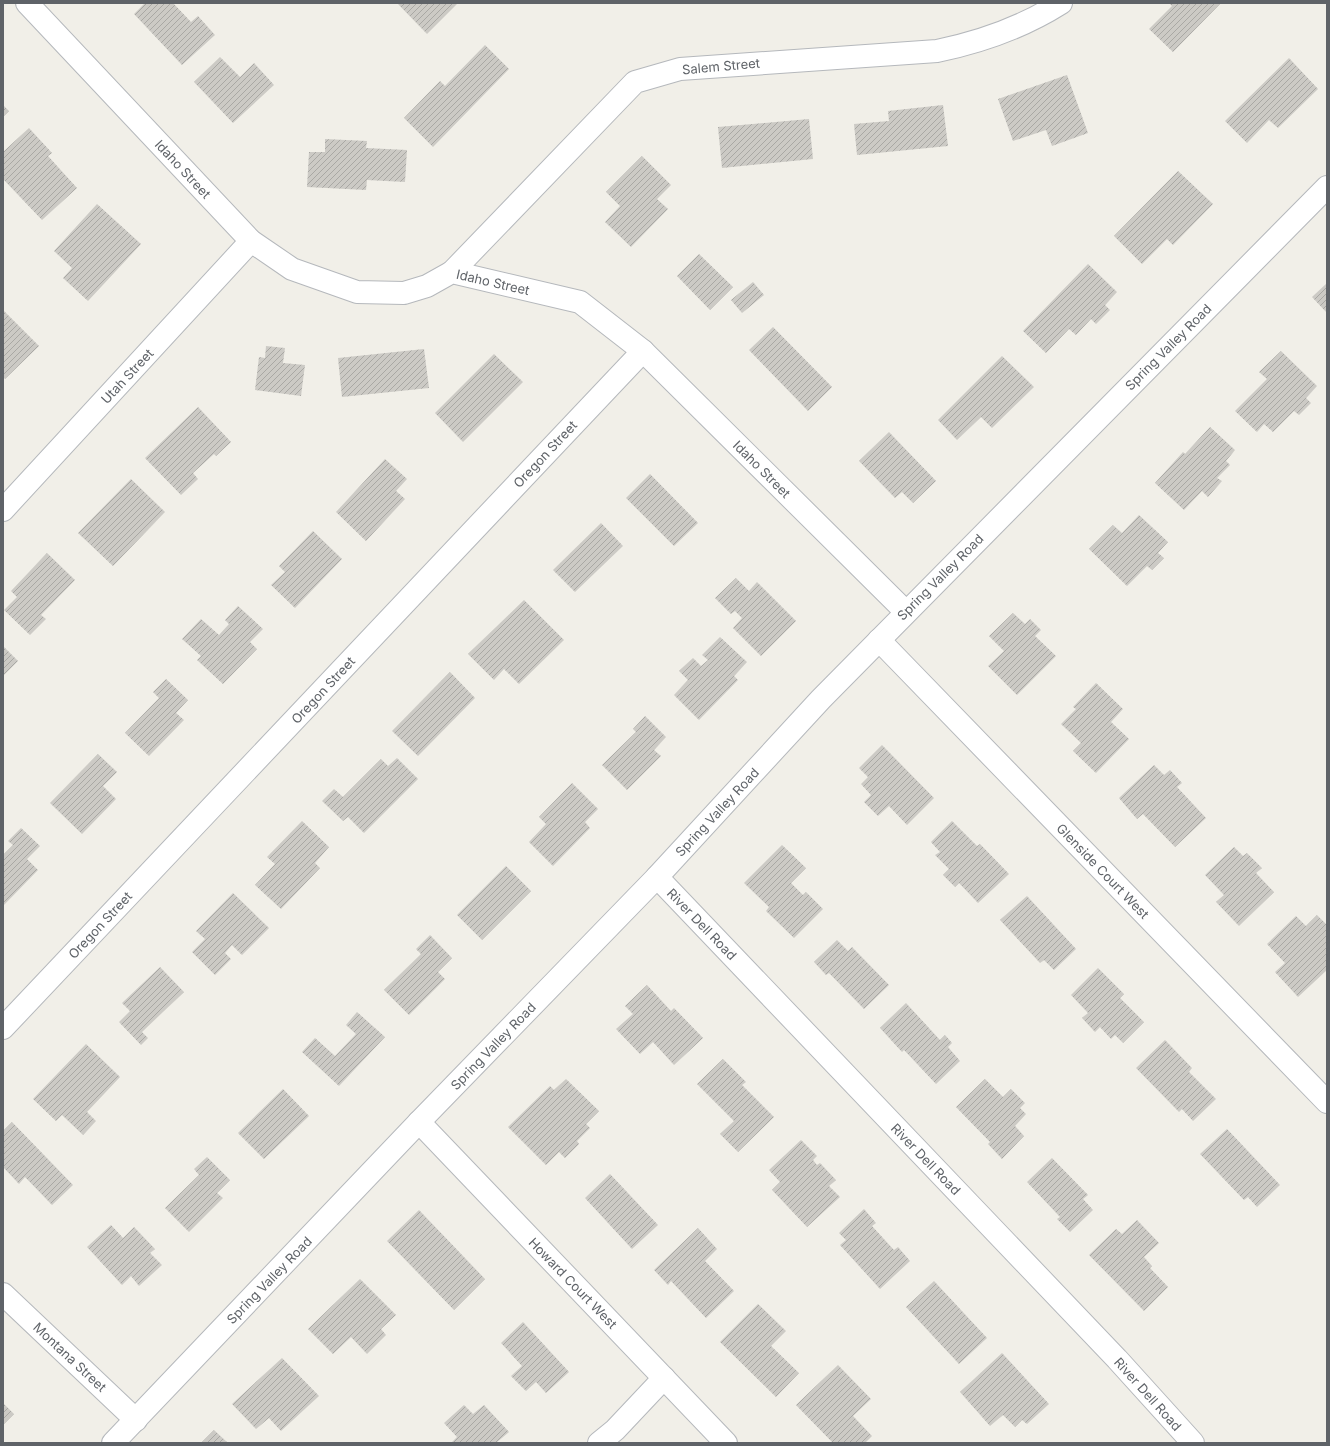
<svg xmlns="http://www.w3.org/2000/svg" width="1330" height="1446" viewBox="0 0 1330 1446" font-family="Inter,sans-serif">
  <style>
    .building { fill: url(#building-hatch) }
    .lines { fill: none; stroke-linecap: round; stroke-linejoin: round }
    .minor-casing { stroke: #b5b8bc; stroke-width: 24 }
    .minor { stroke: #fff; stroke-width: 22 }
    .labels { text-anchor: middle; stroke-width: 3.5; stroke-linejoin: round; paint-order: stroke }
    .street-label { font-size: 13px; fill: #5f6368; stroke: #fff }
  </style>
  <defs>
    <pattern id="building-hatch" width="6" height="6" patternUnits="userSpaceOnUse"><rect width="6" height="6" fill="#cccac5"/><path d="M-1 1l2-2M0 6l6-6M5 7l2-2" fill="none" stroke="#a9a8a4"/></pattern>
  </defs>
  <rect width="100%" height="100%" fill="#f1efe8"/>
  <g class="building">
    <path d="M 145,3 L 173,3 L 191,22 L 198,16 L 215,35 L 182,65 L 134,14 Z"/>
    <path d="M 397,3 L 458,3 L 427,34 Z"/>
    <path d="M 1169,3 L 1221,3 L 1173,52 L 1149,29 L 1172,6 Z"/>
    <path d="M 485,45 L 509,69 L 433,147 L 404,118 L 440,81 L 445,86 Z"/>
    <path d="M 220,57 L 240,77 L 254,63 L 274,85 L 233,123 L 194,82 Z"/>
    <path d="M 1289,58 L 1318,89 L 1278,128 L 1269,120 L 1247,143 L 1225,121 Z"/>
    <path d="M 1067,75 L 1088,133 L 1052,146 L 1046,130 L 1013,141 L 998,99 Z"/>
    <path d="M 3,105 L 9,111 L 3,117 Z"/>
    <path d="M 943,105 L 948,146 L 857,155 L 854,124 L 889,121 L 888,111 Z"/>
    <path d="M 809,119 L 813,159 L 722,168 L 718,127 Z"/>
    <path d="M 29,128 L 52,153 L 48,156 L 77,188 L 42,220 L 3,179 L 3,152 Z"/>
    <path d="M 325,139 L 367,141 L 366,148 L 407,150 L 405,182 L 367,180 L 366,190 L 307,187 L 309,152 L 325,152 Z"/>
    <path d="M 642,156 L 671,185 L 657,199 L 668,209 L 631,247 L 605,222 L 620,206 L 606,192 Z"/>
    <path d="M 1178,171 L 1213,204 L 1173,245 L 1167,239 L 1142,264 L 1114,236 Z"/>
    <path d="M 97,204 L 141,244 L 88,301 L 63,278 L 72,268 L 54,251 Z"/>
    <path d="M 699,254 L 733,287 L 710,310 L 677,276 Z"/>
    <path d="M 1088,264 L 1117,292 L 1105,305 L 1110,310 L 1096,324 L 1091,319 L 1076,335 L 1069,329 L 1046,353 L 1023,331 Z"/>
    <path d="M 753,282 L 764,295 L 742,313 L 731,300 Z"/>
    <path d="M 1327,283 L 1327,313 L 1312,297 Z"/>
    <path d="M 3,310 L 39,346 L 5,379 L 3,377 Z"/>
    <path d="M 773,327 L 832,387 L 808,411 L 749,350 Z"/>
    <path d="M 266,346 L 285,348 L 283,363 L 305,365 L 301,396 L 255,390 L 259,357 L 265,358 Z"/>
    <path d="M 424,349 L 429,388 L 342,397 L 338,358 Z"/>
    <path d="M 1281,351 L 1317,386 L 1306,398 L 1311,403 L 1299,415 L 1294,411 L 1273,432 L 1264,424 L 1257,432 L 1235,411 L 1267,379 L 1259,372 Z"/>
    <path d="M 494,354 L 523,382 L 463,442 L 435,413 Z"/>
    <path d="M 1002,356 L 1034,387 L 992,428 L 981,417 L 957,440 L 938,420 Z"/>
    <path d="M 198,407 L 231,442 L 216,456 L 214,454 L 193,473 L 198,479 L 181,495 L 145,458 Z"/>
    <path d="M 1210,427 L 1235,450 L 1226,461 L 1230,465 L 1217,478 L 1222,481 L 1208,497 L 1202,491 L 1184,510 L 1155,483 L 1183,452 L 1185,454 Z"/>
    <path d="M 889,432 L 936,481 L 913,503 L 902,492 L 895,498 L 859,461 Z"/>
    <path d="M 385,459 L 407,479 L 396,491 L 405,499 L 366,541 L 336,512 Z"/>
    <path d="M 650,474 L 698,523 L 674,546 L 626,498 Z"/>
    <path d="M 131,479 L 165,512 L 113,566 L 78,533 Z"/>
    <path d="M 1139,515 L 1168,542 L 1158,553 L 1164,558 L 1152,570 L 1147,566 L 1127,586 L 1089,549 L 1113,525 L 1122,533 Z"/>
    <path d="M 601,523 L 623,546 L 575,592 L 553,570 Z"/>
    <path d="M 313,531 L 342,559 L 295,608 L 271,585 L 285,572 L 279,566 Z"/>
    <path d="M 47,553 L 75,580 L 41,615 L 46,619 L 30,635 L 4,610 L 17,597 L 11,591 Z"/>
    <path d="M 736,578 L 749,591 L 757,582 L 796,621 L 761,656 L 733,628 L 742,618 L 735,611 L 731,614 L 715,598 Z"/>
    <path d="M 524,600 L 564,640 L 519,684 L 504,669 L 494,680 L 468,654 Z"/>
    <path d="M 238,606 L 263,629 L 250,642 L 257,649 L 223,684 L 197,660 L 201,656 L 182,639 L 201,619 L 219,635 L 229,624 L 225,620 Z"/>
    <path d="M 1013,613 L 1025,624 L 1030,619 L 1041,630 L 1035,636 L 1056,656 L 1017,695 L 988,666 L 1004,651 L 989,636 Z"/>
    <path d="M 720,637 L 747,662 L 734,676 L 738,680 L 699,720 L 674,695 L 688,680 L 679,671 L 693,658 L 701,666 L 708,660 L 702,655 Z"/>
    <path d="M 3,646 L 18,661 L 3,676 Z"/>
    <path d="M 450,672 L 475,698 L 418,756 L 392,731 Z"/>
    <path d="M 166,679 L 188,700 L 176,713 L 184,720 L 149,756 L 125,733 L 159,698 L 153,692 Z"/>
    <path d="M 1096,683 L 1123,709 L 1111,722 L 1129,739 L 1096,773 L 1073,751 L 1081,743 L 1061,724 L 1076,709 L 1073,707 Z"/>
    <path d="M 645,716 L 666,737 L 654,750 L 661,756 L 627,790 L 602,765 L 636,732 L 633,729 Z"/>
    <path d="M 882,745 L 934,798 L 907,825 L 889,806 L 878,816 L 864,802 L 871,795 L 861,784 L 868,777 L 859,768 Z"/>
    <path d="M 98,754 L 117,772 L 103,786 L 116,799 L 82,834 L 50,803 Z"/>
    <path d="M 397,758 L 418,779 L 364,833 L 348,817 L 343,821 L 322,801 L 334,789 L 343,797 L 381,759 L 388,766 Z"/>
    <path d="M 1154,765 L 1164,775 L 1170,770 L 1182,783 L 1177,787 L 1206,818 L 1175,847 L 1143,814 L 1137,819 L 1119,798 Z"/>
    <path d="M 572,783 L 598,809 L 585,822 L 590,828 L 553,866 L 529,842 L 546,824 L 539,817 Z"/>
    <path d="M 302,821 L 329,847 L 315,863 L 320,868 L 281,909 L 255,885 L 275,864 L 267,857 Z"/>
    <path d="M 952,821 L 977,846 L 980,844 L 1009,874 L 978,903 L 959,883 L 955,887 L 943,875 L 949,869 L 935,855 L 940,852 L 931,842 Z"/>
    <path d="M 21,828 L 40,846 L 27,859 L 38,870 L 3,906 L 3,855 L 13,845 L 8,841 Z"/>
    <path d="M 782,845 L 806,868 L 791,883 L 803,895 L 806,892 L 823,909 L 794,938 L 766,911 L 769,907 L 744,883 Z"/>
    <path d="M 1234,847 L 1243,856 L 1247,853 L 1262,868 L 1256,873 L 1274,892 L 1239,926 L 1216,902 L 1224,895 L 1205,875 Z"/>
    <path d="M 506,866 L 531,891 L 482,940 L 457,915 Z"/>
    <path d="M 233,893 L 269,928 L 242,955 L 232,945 L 225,953 L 231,959 L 215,975 L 192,952 L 205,939 L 196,931 Z"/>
    <path d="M 1027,896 L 1076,949 L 1054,970 L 1044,960 L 1040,963 L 1000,920 Z"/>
    <path d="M 1317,915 L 1327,925 L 1327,970 L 1298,997 L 1275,972 L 1285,963 L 1267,944 L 1296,916 L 1306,926 Z"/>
    <path d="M 430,935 L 452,958 L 438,972 L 445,979 L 409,1015 L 384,990 L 421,954 L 416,949 Z"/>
    <path d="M 837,940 L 848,951 L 852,947 L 889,985 L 864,1009 L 829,973 L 826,975 L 814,962 Z"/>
    <path d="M 160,967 L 184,992 L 142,1032 L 148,1038 L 141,1045 L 119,1022 L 130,1011 L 122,1003 Z"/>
    <path d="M 1098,968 L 1124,994 L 1120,998 L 1144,1022 L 1123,1043 L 1115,1035 L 1111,1039 L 1100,1027 L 1095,1032 L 1082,1018 L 1088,1013 L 1071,995 Z"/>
    <path d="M 647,985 L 671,1011 L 674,1008 L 703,1038 L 674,1065 L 653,1042 L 640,1054 L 616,1029 L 633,1014 L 625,1006 Z"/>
    <path d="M 906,1003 L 940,1040 L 945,1035 L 952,1043 L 948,1047 L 960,1061 L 936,1084 L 904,1050 L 902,1052 L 880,1028 Z"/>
    <path d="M 357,1012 L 385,1037 L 339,1086 L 302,1052 L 315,1038 L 335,1056 L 356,1034 L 346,1025 Z"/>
    <path d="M 1165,1040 L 1192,1068 L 1189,1072 L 1216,1099 L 1193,1121 L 1182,1109 L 1179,1112 L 1136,1068 Z"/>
    <path d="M 86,1044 L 120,1077 L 87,1112 L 96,1121 L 83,1135 L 62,1115 L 56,1121 L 33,1099 Z"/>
    <path d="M 723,1059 L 746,1082 L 742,1085 L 774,1117 L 738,1152 L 720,1134 L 734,1121 L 697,1084 Z"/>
    <path d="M 566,1079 L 599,1111 L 586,1124 L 590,1128 L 577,1141 L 579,1144 L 565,1158 L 559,1152 L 546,1165 L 508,1127 L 550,1086 L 554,1090 Z"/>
    <path d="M 985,1079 L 1003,1097 L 1011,1089 L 1025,1103 L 1020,1108 L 1026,1114 L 1015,1126 L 1024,1136 L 1002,1159 L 988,1144 L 990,1142 L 956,1107 Z"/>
    <path d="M 283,1089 L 309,1116 L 264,1159 L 238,1133 Z"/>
    <path d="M 12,1122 L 73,1185 L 52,1205 L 25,1177 L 19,1184 L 3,1167 L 3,1131 Z"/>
    <path d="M 1227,1129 L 1280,1185 L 1257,1207 L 1248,1197 L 1244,1200 L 1200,1154 Z"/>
    <path d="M 801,1140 L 817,1156 L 813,1160 L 817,1165 L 820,1163 L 836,1180 L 829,1186 L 840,1197 L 807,1227 L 772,1190 L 780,1182 L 769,1170 Z"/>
    <path d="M 207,1157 L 230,1180 L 217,1193 L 223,1198 L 189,1232 L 165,1208 L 199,1175 L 194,1169 Z"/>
    <path d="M 1052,1158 L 1088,1195 L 1083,1199 L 1093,1210 L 1070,1232 L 1057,1219 L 1060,1217 L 1027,1182 Z"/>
    <path d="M 610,1174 L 658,1225 L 632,1249 L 585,1198 Z"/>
    <path d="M 864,1209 L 876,1223 L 872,1226 L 894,1250 L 898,1247 L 910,1261 L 880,1289 L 840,1245 L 846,1240 L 839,1233 Z"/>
    <path d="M 419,1210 L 485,1279 L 454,1310 L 387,1241 Z"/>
    <path d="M 1137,1220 L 1159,1243 L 1144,1257 L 1152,1266 L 1150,1268 L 1168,1287 L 1144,1311 L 1089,1255 L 1116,1229 L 1122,1234 Z"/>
    <path d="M 111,1225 L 123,1238 L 134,1227 L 155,1249 L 150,1253 L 162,1265 L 139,1286 L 131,1276 L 122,1285 L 87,1247 Z"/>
    <path d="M 698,1228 L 717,1249 L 705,1261 L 734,1291 L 706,1318 L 671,1281 L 668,1285 L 654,1270 Z"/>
    <path d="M 360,1279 L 396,1315 L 381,1329 L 386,1335 L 367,1354 L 351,1337 L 333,1354 L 308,1329 Z"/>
    <path d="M 934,1281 L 987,1338 L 959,1364 L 906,1307 Z"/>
    <path d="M 758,1304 L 786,1331 L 771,1346 L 799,1373 L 776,1397 L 720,1342 Z"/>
    <path d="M 523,1322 L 569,1372 L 546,1393 L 536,1382 L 526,1391 L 511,1376 L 522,1366 L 501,1343 Z"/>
    <path d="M 1002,1353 L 1049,1404 L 1027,1424 L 1022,1420 L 1015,1427 L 1003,1415 L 990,1426 L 960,1392 Z"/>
    <path d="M 282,1358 L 319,1396 L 281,1431 L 269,1418 L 256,1429 L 232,1404 Z"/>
    <path d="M 838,1365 L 871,1399 L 853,1416 L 872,1436 L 865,1443 L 833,1443 L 796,1405 Z"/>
    <path d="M 3,1403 L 14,1414 L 3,1425 Z"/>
    <path d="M 464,1405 L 473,1414 L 484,1405 L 509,1432 L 496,1443 L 451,1443 L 457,1437 L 444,1423 Z"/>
    <path d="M 214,1430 L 228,1443 L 201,1443 Z"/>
  </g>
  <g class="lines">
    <defs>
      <g id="minor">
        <path d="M 27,3 L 251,241 L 292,269 L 357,292 L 404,293 L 427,286 L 452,272 L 580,302 L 643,351 L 906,612"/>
        <path d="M 452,272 L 635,82 L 680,69 L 937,51 C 981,42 1023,27 1061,3"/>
        <path d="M 3,510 L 251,241"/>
        <path d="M 879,640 L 1327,1102"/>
        <path d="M 657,877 L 1117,1359 L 1193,1443"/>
        <path d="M 3,1028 L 643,351"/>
        <path d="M 419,1122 L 726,1443"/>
        <path d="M 3,1294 L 136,1420"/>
        <path d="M 113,1443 L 419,1122 L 657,877 L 821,699 L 1327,187"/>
        <path d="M 599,1443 L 615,1430 L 664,1378"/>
      </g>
    </defs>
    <use href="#minor" class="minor-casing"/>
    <use href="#minor" class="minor"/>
  </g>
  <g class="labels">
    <g class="street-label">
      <text transform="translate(721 66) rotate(-5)" y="5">Salem Street</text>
      <text transform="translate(183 169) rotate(47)" y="5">Idaho Street</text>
      <text transform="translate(493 282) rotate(13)" y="5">Idaho Street</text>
      <text transform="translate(1168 347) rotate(-45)" y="5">Spring Valley Road</text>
      <text transform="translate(127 376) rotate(-47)" y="5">Utah Street</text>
      <text transform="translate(545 454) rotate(-47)" y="5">Oregon Street</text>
      <text transform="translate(762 469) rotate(45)" y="5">Idaho Street</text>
      <text transform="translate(940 577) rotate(-45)" y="5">Spring Valley Road</text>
      <text transform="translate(323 690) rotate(-47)" y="5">Oregon Street</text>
      <text transform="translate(717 812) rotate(-47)" y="5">Spring Valley Road</text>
      <text transform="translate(1103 871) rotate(46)" y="5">Glenside Court West</text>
      <text transform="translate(702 924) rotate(46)" y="5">River Dell Road</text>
      <text transform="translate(100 925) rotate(-47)" y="5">Oregon Street</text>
      <text transform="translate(493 1046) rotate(-46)" y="5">Spring Valley Road</text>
      <text transform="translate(926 1159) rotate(46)" y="5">River Dell Road</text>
      <text transform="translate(269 1280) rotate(-46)" y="5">Spring Valley Road</text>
      <text transform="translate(573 1283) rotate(46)" y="5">Howard Court West</text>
      <text transform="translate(70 1357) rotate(43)" y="5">Montana Street</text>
      <text transform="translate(1148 1394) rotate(48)" y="5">River Dell Road</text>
    </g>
  </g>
  <rect width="1330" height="1446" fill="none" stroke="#5f6368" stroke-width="8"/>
</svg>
